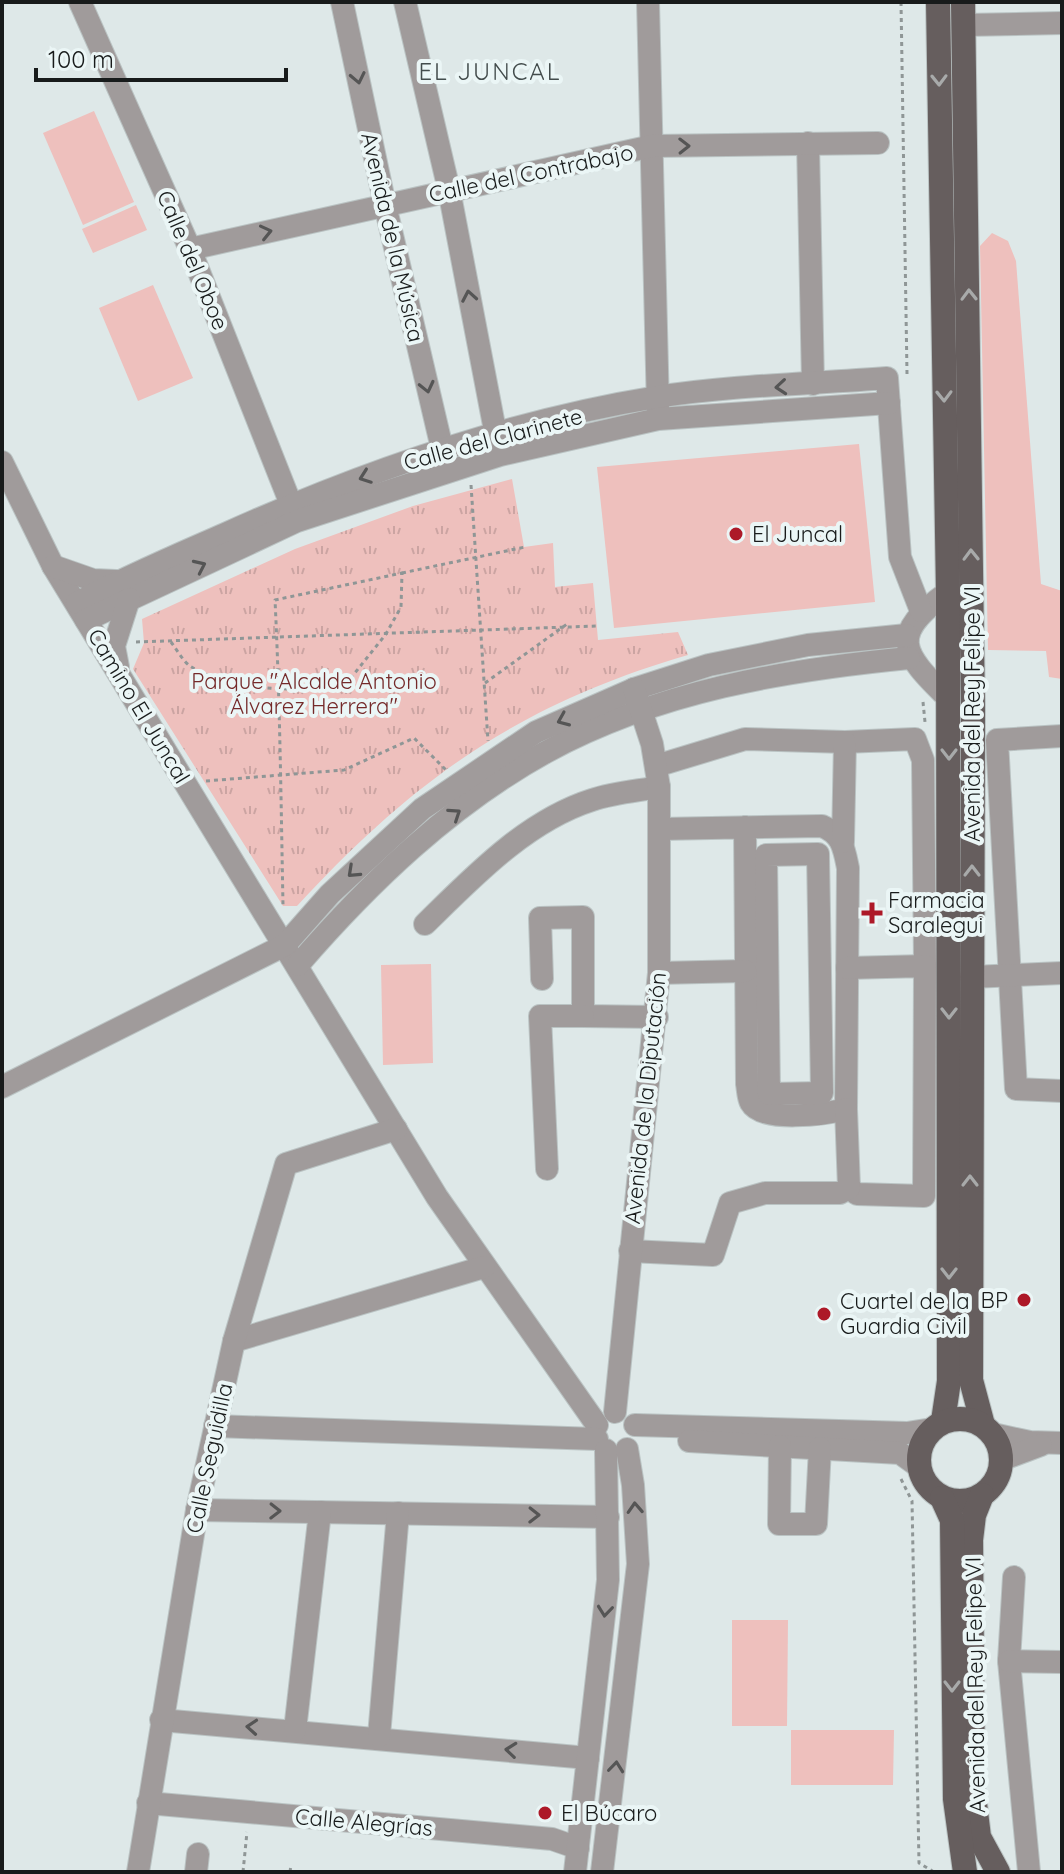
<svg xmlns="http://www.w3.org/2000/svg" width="1064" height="1874" viewBox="0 0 1064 1874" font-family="Quicksand,sans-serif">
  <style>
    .green { fill: #eec0bd }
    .park { fill: url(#park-tufts) }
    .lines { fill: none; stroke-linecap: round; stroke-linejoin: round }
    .minor-casing { stroke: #bac3c3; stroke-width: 24 }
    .major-casing { stroke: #bac3c3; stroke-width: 26 }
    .path { stroke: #8f9696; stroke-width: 3; stroke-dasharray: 4 4; stroke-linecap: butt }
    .minor { stroke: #a09b9b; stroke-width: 22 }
    .major { stroke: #665e5e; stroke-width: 24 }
    .oneway { stroke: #555 }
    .oneway2 { stroke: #a8aaaa }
    .poi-dot { fill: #ad1928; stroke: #ebf6f6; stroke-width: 3 }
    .labels { text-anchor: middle; stroke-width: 8; stroke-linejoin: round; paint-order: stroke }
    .street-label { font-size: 22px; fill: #181b1b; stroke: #ebf6f6 }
    .poi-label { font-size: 22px; fill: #181b1b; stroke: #ebf6f6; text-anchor: start }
    .park-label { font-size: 22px; fill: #752a2a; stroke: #ebf6f6 }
    .neighbourhood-label { font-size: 24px; letter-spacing: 2px; fill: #434c4c; stroke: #ebf6f6 }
  </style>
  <defs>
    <pattern id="park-tufts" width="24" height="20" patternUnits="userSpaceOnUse" patternTransform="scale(2)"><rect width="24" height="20" fill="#eec0bd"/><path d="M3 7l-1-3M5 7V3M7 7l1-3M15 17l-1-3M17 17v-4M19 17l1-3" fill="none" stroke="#cba4a2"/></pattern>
  </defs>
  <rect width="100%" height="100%" fill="#dee8e8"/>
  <g class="green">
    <path d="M 94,111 L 134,202 L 83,225 L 43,133 Z"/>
    <path d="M 136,205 L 147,230 L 93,253 L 82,229 Z"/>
    <path d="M 992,233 L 1008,241 L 1016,261 L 1041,584 L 1062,591 L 1062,679 L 1049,677 L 1046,651 L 988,650 L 980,246 Z"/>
    <path d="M 153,285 L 193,378 L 138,401 L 99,308 Z"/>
    <path d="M 859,444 L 875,602 L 614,628 L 597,467 Z"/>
    <path d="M 431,964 L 433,1063 L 383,1065 L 381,965 Z"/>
    <path d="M 732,1620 L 788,1620 L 787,1726 L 732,1726 Z"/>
    <path d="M 791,1730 L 894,1730 L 893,1785 L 791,1785 Z"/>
  </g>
  <path class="park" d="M 512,479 L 524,547 L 553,543 L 555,587 L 593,583 L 598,640 L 678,632 L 688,655 C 520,704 415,778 297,906 L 283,906 L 133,669 L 144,643 L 142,619 L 295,549 L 413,506 Z"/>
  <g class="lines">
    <defs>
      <g id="minor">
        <path d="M 80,2 L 190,249 L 296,517"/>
        <path d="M 342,2 L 385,205 L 445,461"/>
        <path d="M 405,2 L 449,190 L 498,446"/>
        <path d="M 648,2 L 658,409"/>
        <path d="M 964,25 L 1062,23"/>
        <path d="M 808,143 L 813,384"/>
        <path d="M 190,249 L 652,146 L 878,143"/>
        <path d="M 2,462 L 53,566 L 437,1197 L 597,1425"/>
        <path d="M 53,566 L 93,580 L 116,581"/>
        <path d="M 948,592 C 888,635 901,652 948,698"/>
        <path d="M 77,603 C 125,577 175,556 225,534 C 363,472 508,421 657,397 C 732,385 811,384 887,378 L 900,557 L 921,611"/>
        <path d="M 86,620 L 297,521 L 500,455 L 658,419 L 889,403"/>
        <path d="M 118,667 L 114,646 L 129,599"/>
        <path d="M 1062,736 L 997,740 L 1016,1089 L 1062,1091"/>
        <path d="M 656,766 L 745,739 L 845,742 L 915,739 L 923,760 L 925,966"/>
        <path d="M 659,829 L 822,826 C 842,834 844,848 848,868 L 846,1109 C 827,1114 762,1123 751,1103 C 748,1098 748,1089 747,1084 L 745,827"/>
        <path d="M 843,842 L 845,742"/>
        <path d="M 818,854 L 822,1093 L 769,1094 L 766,855 Z"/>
        <path d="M 425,924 C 473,877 526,821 592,800 C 613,793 637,791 659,787"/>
        <path d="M 298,965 C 369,883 450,805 546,752 C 658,691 785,670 909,658"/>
        <path d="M 847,968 L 925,966 L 924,1196 L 857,1194 L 849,1188"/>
        <path d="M 659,973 L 745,971"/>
        <path d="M 971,977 L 1062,973"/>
        <path d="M 542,979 L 540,918 L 583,917 L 583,1016 L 657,1017"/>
        <path d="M 2,1087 L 285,945 L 330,894 L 422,809 L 536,732 L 634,689 L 709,665 L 808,645 L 907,635"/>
        <path d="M 547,1169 L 540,1016 L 583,1016"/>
        <path d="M 630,1251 L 713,1255 L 730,1203 L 765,1193 L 840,1193 L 849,1188 L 846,1109"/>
        <path d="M 234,1341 L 484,1267"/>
        <path d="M 615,1412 L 659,973 L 659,787 L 652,744 L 634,689"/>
        <path d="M 635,1425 L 907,1433 L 932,1429"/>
        <path d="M 215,1426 L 597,1439"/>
        <path d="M 993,1434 L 1030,1442 L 1062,1443"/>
        <path d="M 689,1441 L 900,1453 L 918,1466"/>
        <path d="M 780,1446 L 779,1524 L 816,1524 L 820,1448"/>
        <path d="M 1001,1460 L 1041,1445"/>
        <path d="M 197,1510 L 608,1517"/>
        <path d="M 1014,1577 L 1009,1661 L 1029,1872"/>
        <path d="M 1009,1661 L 1062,1662"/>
        <path d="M 161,1720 L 588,1758"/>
        <path d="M 295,1730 L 320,1512"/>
        <path d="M 379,1736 L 398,1513"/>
        <path d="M 148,1803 L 552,1839 L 578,1848"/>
        <path d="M 138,1872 L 197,1510 L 234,1341 L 286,1164 L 396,1129"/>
        <path d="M 196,1872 L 198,1854"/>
        <path d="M 575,1872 L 608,1580 L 606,1450"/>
        <path d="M 602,1872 L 638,1564 L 633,1485 L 627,1449"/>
      </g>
      <g id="major">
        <path d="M 938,2 L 948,592 L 949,1381 L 943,1421"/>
        <path d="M 963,2 L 973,711 L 971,1380 L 983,1425"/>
        <circle cx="960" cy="1460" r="41"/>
        <path d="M 982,1495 L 974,1515 L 971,1540 L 973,1787 L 979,1837 L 998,1872"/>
        <path d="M 942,1498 L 952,1520 L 955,1799 L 965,1872"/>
      </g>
    </defs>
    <use href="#minor" class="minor-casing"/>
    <use href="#major" class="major-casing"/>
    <g class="path">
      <path d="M 901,2 L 907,374"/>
      <path d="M 471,485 L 488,741"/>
      <path d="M 402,573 L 525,547"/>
      <path d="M 136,642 L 597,626"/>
      <path d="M 171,642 C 177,650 183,661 190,666 C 233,693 294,689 342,689 L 386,634 L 401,607 L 402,573 L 275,600 C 280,702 281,804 283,905"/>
      <path d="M 485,683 L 567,624"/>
      <path d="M 923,702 L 925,722"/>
      <path d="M 206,781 L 344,770 L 414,738 L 446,770"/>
      <path d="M 901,1479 L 912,1501 L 919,1863 L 934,1872"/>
      <path d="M 243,1872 L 247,1832"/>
      <path d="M 290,1872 L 291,1865"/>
    </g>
    <use href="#minor" class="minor"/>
    <use href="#major" class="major"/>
  </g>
  <defs><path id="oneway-chevron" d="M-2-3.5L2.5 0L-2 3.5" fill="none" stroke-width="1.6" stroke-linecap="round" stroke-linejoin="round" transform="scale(2)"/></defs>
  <g class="oneway">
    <use href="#oneway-chevron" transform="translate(358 78) rotate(78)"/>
    <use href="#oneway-chevron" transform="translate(684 146) rotate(-1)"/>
    <use href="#oneway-chevron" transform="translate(266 232) rotate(-13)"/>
    <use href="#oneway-chevron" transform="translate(469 296) rotate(-100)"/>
    <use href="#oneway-chevron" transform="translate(427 387) rotate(77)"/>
    <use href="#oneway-chevron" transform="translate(781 387) rotate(175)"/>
    <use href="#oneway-chevron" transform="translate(365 477) rotate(160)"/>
    <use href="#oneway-chevron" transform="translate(200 566) rotate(-25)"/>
    <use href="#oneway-chevron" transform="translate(563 720) rotate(157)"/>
    <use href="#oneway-chevron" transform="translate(455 814) rotate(-34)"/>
    <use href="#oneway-chevron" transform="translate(353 872) rotate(137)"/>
    <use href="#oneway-chevron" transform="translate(635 1508) rotate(-93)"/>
    <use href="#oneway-chevron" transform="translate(275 1511) rotate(1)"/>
    <use href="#oneway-chevron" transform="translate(534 1515) rotate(1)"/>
    <use href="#oneway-chevron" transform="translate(605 1611) rotate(96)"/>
    <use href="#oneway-chevron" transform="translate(252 1727) rotate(-176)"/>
    <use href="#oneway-chevron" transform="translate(511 1750) rotate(-174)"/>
    <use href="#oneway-chevron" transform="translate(616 1767) rotate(-84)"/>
  </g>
  <g class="oneway2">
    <use href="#oneway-chevron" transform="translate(939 80) rotate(89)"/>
    <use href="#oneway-chevron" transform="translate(969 295) rotate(-91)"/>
    <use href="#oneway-chevron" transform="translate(944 396) rotate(89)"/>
    <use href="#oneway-chevron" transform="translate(971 555) rotate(-91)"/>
    <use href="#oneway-chevron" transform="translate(949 754) rotate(90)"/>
    <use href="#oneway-chevron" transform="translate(972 871) rotate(-90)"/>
    <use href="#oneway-chevron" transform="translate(949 1013) rotate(90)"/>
    <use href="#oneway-chevron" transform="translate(970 1181) rotate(-90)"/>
    <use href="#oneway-chevron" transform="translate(949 1273) rotate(90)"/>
    <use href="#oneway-chevron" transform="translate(952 1686) rotate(90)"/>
  </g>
  <g class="poi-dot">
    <circle cx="736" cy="534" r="8"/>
    <path d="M868 901h8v8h8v8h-8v8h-8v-8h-8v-8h8z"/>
    <circle cx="1024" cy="1300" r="8"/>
    <circle cx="824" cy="1314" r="8"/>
    <circle cx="545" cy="1813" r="8"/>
  </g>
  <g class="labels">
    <g class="street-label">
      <text transform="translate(531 173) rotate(-12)" y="8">Calle del Contrabajo</text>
      <text transform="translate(393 237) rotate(77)" y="8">Avenida de la Música</text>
      <text transform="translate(193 260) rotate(67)" y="8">Calle del Oboe</text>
      <text transform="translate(493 439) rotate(-15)" y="8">Calle del Clarinete</text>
      <text transform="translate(139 706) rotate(59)" y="8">Camino El Juncal</text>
      <text transform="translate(972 714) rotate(-90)" y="8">Avenida del Rey Felipe VI</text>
      <text transform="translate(645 1098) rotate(-84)" y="8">Avenida de la Diputación</text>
      <text transform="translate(209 1458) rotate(-78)" y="8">Calle Seguidilla</text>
      <text transform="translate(975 1685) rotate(-91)" y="8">Avenida del Rey Felipe VI</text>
      <text transform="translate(364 1822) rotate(5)" y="8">Calle Alegrías</text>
    </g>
    <g class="poi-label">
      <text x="752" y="542">El Juncal</text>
      <text x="888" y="908">Farmacia<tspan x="888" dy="25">Saralegui</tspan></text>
      <text x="1008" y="1308" text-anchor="end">BP</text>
      <text x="840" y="1309">Cuartel de la<tspan x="840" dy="25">Guardia Civil</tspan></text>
      <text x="561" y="1821">El Búcaro</text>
    </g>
    <g class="park-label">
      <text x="314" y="689">Parque "Alcalde Antonio<tspan x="314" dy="25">Álvarez Herrera"</tspan></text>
    </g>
    <g class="neighbourhood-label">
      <text x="490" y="80">EL JUNCAL</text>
    </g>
  </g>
  <rect width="1064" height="1874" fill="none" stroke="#181b1b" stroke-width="8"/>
  <path d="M36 68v12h250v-12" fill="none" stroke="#181b1b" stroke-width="4"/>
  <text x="48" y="68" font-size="24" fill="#181b1b" stroke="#ebf6f6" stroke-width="6" paint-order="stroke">100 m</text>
</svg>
